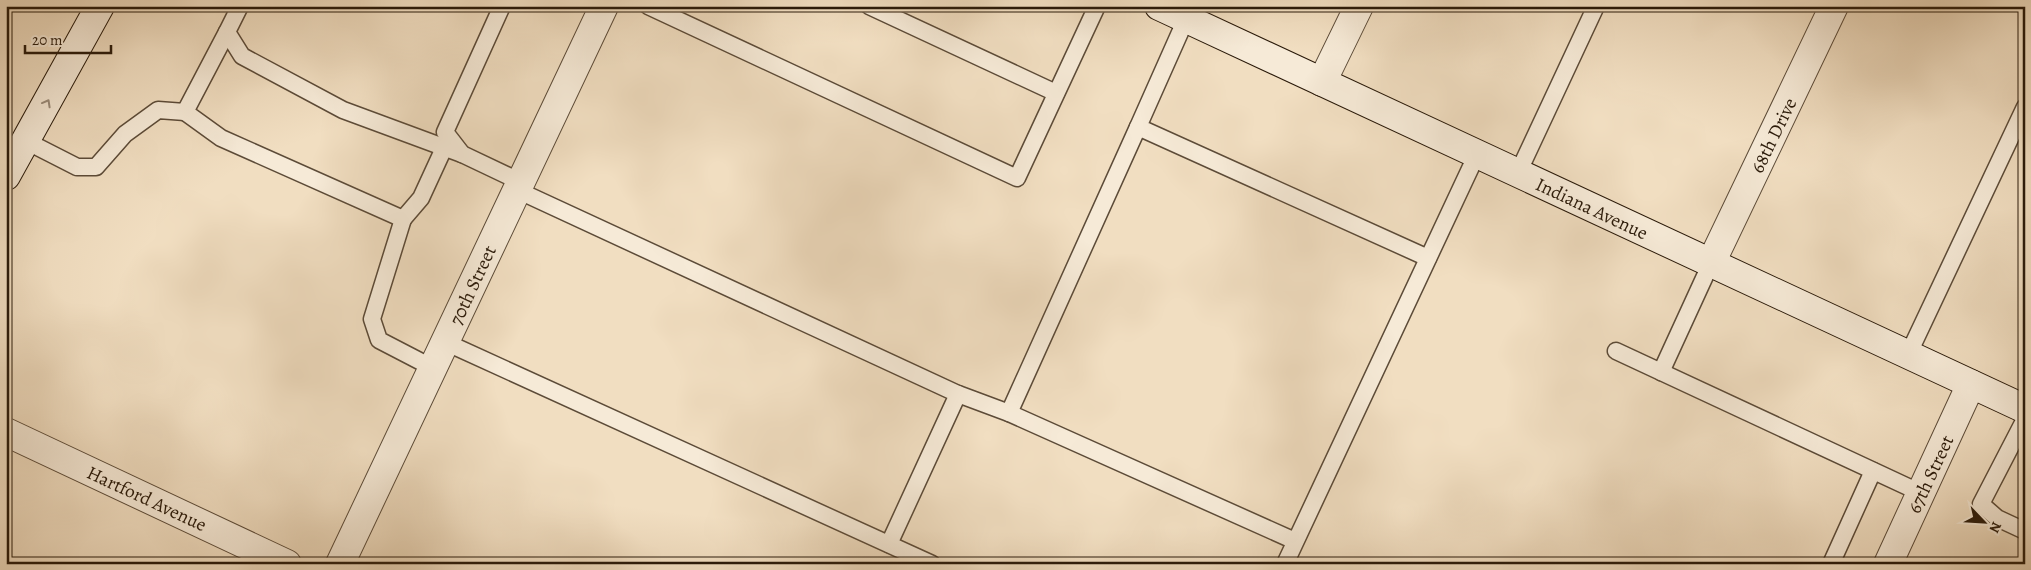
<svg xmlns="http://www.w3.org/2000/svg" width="2031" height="570" viewBox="0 0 2031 570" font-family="Alegreya,serif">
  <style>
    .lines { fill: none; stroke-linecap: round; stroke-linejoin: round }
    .lane-casing { stroke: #5c4b38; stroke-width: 19 }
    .street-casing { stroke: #5c4b38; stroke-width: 30 }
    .secondary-casing { stroke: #2a1a0a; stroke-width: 30 }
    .lane { stroke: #f6ead7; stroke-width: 16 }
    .street { stroke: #f6ead7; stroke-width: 28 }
    .secondary { stroke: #f6ead7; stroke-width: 28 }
    .oneway { stroke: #9a8c7b }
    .labels { text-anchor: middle; stroke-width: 4.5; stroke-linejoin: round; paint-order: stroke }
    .street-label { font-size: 19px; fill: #2a1a0a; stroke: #f6ead7 }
  </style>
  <rect width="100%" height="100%" fill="#f1dec1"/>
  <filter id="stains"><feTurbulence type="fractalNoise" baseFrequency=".004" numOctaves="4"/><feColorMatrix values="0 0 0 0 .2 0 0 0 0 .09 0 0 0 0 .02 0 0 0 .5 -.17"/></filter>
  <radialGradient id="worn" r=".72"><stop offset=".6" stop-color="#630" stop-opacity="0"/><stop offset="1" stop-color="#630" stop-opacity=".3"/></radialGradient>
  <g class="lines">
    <defs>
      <g id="lane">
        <path d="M 240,6 L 227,32 L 242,56 L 343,110 L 462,154"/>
        <path d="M 502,6 L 445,132 L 462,154 L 521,182"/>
        <path d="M 648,6 L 1017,178 L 1097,6"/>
        <path d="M 869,6 L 1056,93"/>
        <path d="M 1186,19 L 1138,127 L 1428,258"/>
        <path d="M 227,32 L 185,112 L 221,138 L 403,219 L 421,198 L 444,148"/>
        <path d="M 1138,127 L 1009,413 L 1295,541"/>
        <path d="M 26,141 L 77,167 L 96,167 L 125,134 L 158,110 L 185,112"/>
        <path d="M 1518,173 L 1596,6"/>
        <path d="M 517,190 L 958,394 L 889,544"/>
        <path d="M 403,219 L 372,319 L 379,340 L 433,368"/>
        <path d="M 445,342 L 932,564"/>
        <path d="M 1616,351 L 1921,493"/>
        <path d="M 1908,355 L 2025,107"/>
        <path d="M 1661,372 L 1711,263"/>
        <path d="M 958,394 L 1009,413"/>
        <path d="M 2025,419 L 1981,504 L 1997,518 L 2025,531"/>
        <path d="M 1285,564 L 1477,154"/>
        <path d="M 1831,564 L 1873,471"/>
      </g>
      <g id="street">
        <path d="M 1322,82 L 1359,6"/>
        <path d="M 1711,263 L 1834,6"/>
        <path d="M 6,432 L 287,564"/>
        <path d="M 340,564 L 604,6"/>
        <path d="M 1888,564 L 1971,384"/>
      </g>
      <g id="secondary">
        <path d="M 1159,6 L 2025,409"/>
        <path d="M 6,176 L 100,6"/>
      </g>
    </defs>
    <use href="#lane" class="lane-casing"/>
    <use href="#street" class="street-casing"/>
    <use href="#secondary" class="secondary-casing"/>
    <use href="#lane" class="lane"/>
    <use href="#street" class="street"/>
    <use href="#secondary" class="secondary"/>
  </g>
  <defs><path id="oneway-chevron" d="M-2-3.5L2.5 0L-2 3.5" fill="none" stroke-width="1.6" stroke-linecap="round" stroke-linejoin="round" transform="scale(1.25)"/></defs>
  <use class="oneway" href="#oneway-chevron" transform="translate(47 103) rotate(-61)"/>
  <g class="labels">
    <g class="street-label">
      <text transform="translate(1773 135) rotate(-64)" y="7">68th Drive</text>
      <text transform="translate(1592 208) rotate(25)" y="7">Indiana Avenue</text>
      <text transform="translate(472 285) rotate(-65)" y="7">70th Street</text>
      <text transform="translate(1930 474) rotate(-65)" y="7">67th Street</text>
      <text transform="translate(147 498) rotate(25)" y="7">Hartford Avenue</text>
    </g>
  </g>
  <rect width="2031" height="570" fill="none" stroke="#f1dec1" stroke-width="25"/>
  <rect x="8" y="8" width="2016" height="555" fill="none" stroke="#2a1a0a" stroke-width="2.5"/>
  <rect x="12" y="12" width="2006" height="545" fill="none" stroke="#2a1a0a"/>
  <g transform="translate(1984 522) rotate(115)" stroke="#f6ead7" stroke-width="4" paint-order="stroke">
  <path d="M0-4L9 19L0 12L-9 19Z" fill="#2a1a0a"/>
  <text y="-8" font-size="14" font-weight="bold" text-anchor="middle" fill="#2a1a0a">N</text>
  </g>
  <path d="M25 45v8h86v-8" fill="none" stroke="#2a1a0a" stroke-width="2.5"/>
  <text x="32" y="45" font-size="15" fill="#2a1a0a" stroke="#f6ead7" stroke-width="4" paint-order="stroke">20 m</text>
  <rect width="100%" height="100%" filter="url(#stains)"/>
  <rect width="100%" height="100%" fill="url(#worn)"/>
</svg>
